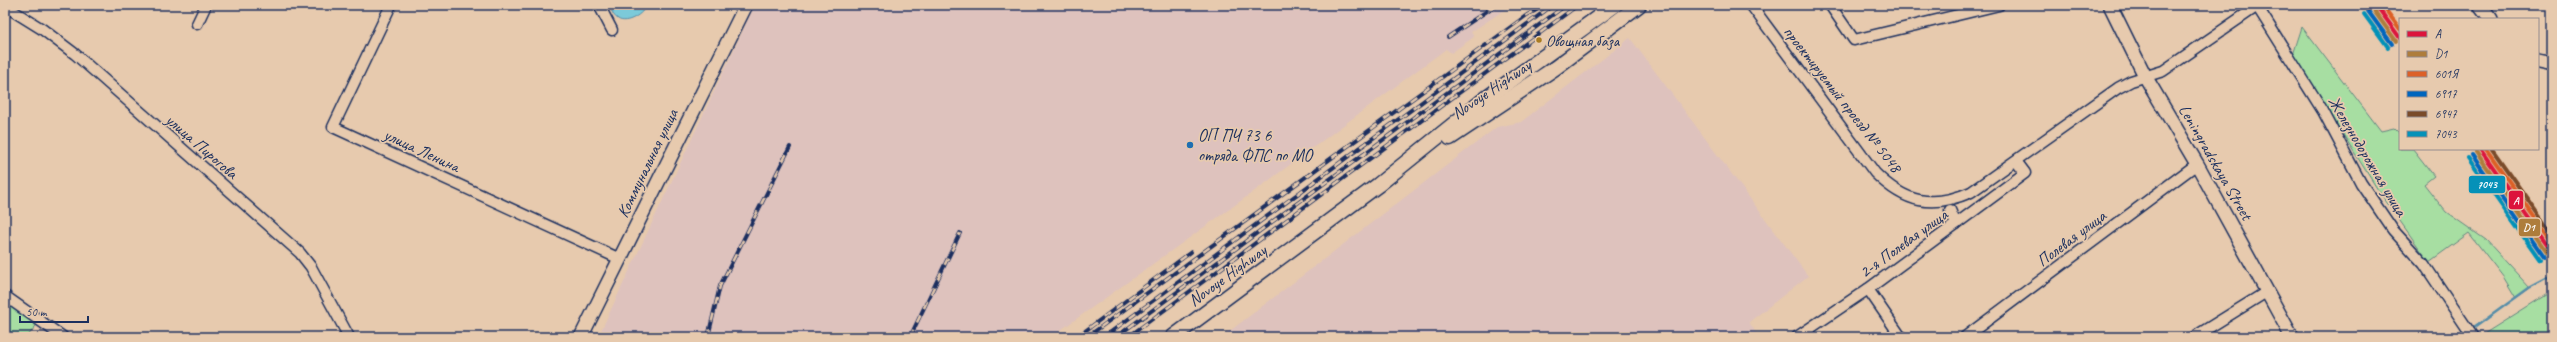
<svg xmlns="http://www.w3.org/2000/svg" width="2557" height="342" viewBox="0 0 2557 342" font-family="Caveat,sans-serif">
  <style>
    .built { fill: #dec2bd }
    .green { fill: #a7dea2; stroke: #618680 }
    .water { fill: #7ccad9; stroke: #558ca8 }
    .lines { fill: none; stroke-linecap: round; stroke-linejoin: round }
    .stream { stroke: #558ca8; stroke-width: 2.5 }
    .minor-casing { stroke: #1b2f5e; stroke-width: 13 }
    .tertiary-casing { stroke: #1b2f5e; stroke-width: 16 }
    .secondary-casing { stroke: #1b2f5e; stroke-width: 17 }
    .minor { stroke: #e7caae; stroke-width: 10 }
    .tertiary { stroke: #e7caae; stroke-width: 13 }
    .secondary { stroke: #e7caae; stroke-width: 14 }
    .rail-casing { stroke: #1b2f5e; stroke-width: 4 }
    .rail { stroke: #e7caae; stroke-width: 2.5; stroke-dasharray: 8; stroke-linecap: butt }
    .rail-1-casing { stroke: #e7caae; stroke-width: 7 }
    .rail-2-casing { stroke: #e7caae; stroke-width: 7 }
    .rail-3-casing { stroke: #e7caae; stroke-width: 7 }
    .rail-4-casing { stroke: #e7caae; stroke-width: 7 }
    .rail-5-casing { stroke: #e7caae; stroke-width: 7 }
    .rail-6-casing { stroke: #e7caae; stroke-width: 7 }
    .rail-1 { stroke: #dc143c; stroke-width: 4 }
    .rail-2 { stroke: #ae7d3c; stroke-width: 4 }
    .rail-3 { stroke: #dc6028; stroke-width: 4 }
    .rail-4 { stroke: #0065bd; stroke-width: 4 }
    .rail-5 { stroke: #7a4b2a; stroke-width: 4 }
    .rail-6 { stroke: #0591b8; stroke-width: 4 }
    .bus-dot { fill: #aa7c21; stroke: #e7caae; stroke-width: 1.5 }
    .poi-dot { fill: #1f6fb2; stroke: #e7caae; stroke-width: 1.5 }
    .labels { text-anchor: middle; stroke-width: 3.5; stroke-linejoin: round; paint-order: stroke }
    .bus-label { font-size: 16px; fill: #1b2f5e; stroke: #e7caae; text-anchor: start }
    .street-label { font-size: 17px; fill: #1b2f5e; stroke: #e7caae }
    .poi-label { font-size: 17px; fill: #1b2f5e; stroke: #e7caae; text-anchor: start }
    .line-badge { stroke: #e7caae; stroke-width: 1.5 }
    .badge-label { font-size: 11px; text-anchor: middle; font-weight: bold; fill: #fff }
  </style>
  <rect width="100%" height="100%" fill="#e7caae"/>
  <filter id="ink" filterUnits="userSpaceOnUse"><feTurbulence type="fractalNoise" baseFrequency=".025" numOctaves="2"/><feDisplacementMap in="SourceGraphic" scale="8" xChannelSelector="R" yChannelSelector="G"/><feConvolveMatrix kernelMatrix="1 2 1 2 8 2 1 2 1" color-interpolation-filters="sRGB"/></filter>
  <g filter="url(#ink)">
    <g class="built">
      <path d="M 755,5 L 1512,5 L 1471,32 L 1474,37 L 1451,53 L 1446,49 L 1256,190 L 1051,337 L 598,337 Z"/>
      <path d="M 1630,38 L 1808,276 L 1749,322 L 1756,333 L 1750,337 L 1222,337 L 1497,127 L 1521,122 Z"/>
    </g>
    <g class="green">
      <path d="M 2302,27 L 2381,131 L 2394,128 L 2400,134 L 2400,149 L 2413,149 L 2434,176 L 2424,184 L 2446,212 L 2486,240 L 2530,288 L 2516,298 L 2504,278 L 2469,233 L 2429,262 L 2378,190 L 2293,55 Z"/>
      <path d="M 5,291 L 43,317 L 27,337 L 5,337 Z"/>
      <path d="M 2552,291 L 2552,337 L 2479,337 Z"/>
    </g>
    <path class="water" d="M 610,5 L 646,5 C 644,14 626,25 618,19 C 613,16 611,10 610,5 Z"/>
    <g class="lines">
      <path class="stream" d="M 2474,328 L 2529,288 L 2546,279 L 2550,280"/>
      <defs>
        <g id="minor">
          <path d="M 391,5 L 333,127 L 620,259"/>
          <path d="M 599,5 L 612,30"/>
          <path d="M 1751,5 L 1875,173 C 1905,203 1932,209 1971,192 L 2118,88 L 2131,81 L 2163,71 L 2259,5"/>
          <path d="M 1830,5 L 1854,40 L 1999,5"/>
          <path d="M 5,6 L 42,29 L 75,54 L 300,253 L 311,267 L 349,337"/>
          <path d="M 2257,6 L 2323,111 L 2361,183 L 2393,230 L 2424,264 L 2473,337"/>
          <path d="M 197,24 L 206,5"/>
          <path d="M 1950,210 L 1956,224"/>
          <path d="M 1868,289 L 1901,337"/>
          <path d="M 5,296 L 63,337"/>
          <path d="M 1797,337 L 1868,289 L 2025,173 L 2016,161"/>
          <path d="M 1965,337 L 2197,164"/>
          <path d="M 2194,337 L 2268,291"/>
        </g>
        <g id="tertiary">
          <path d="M 2110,5 L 2145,76 L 2197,164 L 2292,337"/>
          <path d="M 2480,5 L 2491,19"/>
          <path d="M 2538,61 L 2552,64"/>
          <path d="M 581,337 L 746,5"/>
        </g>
        <g id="secondary">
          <path d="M 1450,138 L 1555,68 L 1639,5"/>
          <path d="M 1173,337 L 1378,185 L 1480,103 L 1615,5"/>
        </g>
      </defs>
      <use href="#minor" class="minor-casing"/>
      <use href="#tertiary" class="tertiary-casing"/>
      <use href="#secondary" class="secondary-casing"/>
      <use href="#minor" class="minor"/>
      <use href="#tertiary" class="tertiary"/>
      <use href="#secondary" class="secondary"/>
      <defs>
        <g id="rail">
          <path d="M 1448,37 L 1496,5"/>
          <path d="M 708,337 L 720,286 L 790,147"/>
          <path d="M 910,337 L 960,233"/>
          <path d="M 1077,337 L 1191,252"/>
          <path d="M 1087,337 L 1527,15 L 1546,5"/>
          <path d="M 1104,337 L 1553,5"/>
          <path d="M 1116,337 L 1566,5"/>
          <path d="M 1128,337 L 1578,5"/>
        </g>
      </defs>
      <use href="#rail" class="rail-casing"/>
      <use href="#rail" class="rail"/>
      <defs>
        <g id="rail-1">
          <path d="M 2376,5 L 2400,38"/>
          <path d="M 2480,149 L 2552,251"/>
        </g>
        <g id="rail-2">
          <path d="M 2372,8 L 2396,41"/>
          <path d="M 2476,152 L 2548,254"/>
        </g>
        <g id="rail-3">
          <path d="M 2382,5 L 2400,29"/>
          <path d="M 2486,149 L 2552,242"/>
        </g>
        <g id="rail-4">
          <path d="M 2368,11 L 2392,44"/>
          <path d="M 2472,155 L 2544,257"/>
        </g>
        <path id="rail-5" d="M 2492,149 L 2552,234"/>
        <g id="rail-6">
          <path d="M 2364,14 L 2388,47"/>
          <path d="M 2468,158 L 2540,260"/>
        </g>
      </defs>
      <use href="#rail-1" class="rail-1-casing"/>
      <use href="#rail-2" class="rail-2-casing"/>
      <use href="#rail-3" class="rail-3-casing"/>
      <use href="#rail-4" class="rail-4-casing"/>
      <use href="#rail-5" class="rail-5-casing"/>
      <use href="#rail-6" class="rail-6-casing"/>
      <use href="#rail-1" class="rail-1"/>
      <use href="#rail-2" class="rail-2"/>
      <use href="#rail-3" class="rail-3"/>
      <use href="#rail-4" class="rail-4"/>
      <use href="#rail-5" class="rail-5"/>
      <use href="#rail-6" class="rail-6"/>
    </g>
  </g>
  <circle class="bus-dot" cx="1539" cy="40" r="3.5"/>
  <circle class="poi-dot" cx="1190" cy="145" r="4"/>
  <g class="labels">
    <g class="bus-label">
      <text x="1546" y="46">Овощная база</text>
    </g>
    <g class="street-label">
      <text transform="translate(1491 89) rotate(-34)" y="6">Novoye Highway</text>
      <text transform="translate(1843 99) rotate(52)" y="6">проектируемый проезд № 5048</text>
      <text transform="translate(202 146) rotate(41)" y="6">улица Пирогова</text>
      <text transform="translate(422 150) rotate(25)" y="6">улица Ленина</text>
      <text transform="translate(2368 156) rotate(59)" y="6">Железнодорожная улица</text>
      <text transform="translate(2216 162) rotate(60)" y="6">Leningradskaya Street</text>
      <text transform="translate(647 163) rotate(-64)" y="6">Коммунальная улица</text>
      <text transform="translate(2071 238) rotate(-37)" y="6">Полевая улица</text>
      <text transform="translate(1903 243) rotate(-36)" y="6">2-я Полевая улица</text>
      <text transform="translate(1227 275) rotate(-36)" y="6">Novoye Highway</text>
    </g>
    <g class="poi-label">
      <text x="1198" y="141">ОП ПЧ 73 6<tspan x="1198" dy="20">отряда ФПС по МО</tspan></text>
    </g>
  </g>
  <g class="line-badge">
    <rect x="2468" y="175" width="38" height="19" rx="4" fill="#0591b8"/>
    <rect x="2508" y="190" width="16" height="20" rx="4" fill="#dc143c"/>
    <rect x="2518" y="218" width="23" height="19" rx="4" fill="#ae7d3c"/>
  </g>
  <g class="badge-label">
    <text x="2487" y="188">7043</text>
    <text x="2516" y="204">A</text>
    <text x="2529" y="231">D1</text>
  </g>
  <rect width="2557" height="342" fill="none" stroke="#e7caae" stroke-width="20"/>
  <rect x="10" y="10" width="2537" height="322" fill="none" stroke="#1b2f5e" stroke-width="1.5" filter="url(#ink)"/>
  <rect x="2399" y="18" width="140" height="132" fill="#e7caae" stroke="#958c8e"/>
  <rect x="2407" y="31" width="20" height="6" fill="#dc143c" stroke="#958c8e"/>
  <text x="2435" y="38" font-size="12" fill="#1b2f5e">A</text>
  <rect x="2407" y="51" width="20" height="6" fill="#ae7d3c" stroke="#958c8e"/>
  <text x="2435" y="58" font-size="12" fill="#1b2f5e">D1</text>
  <rect x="2407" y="71" width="20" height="6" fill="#dc6028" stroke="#958c8e"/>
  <text x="2435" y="78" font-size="12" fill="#1b2f5e">601Я</text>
  <rect x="2407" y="91" width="20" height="6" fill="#0065bd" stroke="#958c8e"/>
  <text x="2435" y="98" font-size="12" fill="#1b2f5e">6917</text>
  <rect x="2407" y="111" width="20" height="6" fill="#7a4b2a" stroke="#958c8e"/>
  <text x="2435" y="118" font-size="12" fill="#1b2f5e">6947</text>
  <rect x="2407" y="131" width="20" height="6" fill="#0591b8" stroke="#958c8e"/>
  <text x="2435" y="138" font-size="12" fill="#1b2f5e">7043</text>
  <path d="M20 316v6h68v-6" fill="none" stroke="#1b2f5e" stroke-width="2"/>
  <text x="26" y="316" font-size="12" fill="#1b2f5e" stroke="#e7caae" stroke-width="3" paint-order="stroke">50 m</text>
</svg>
